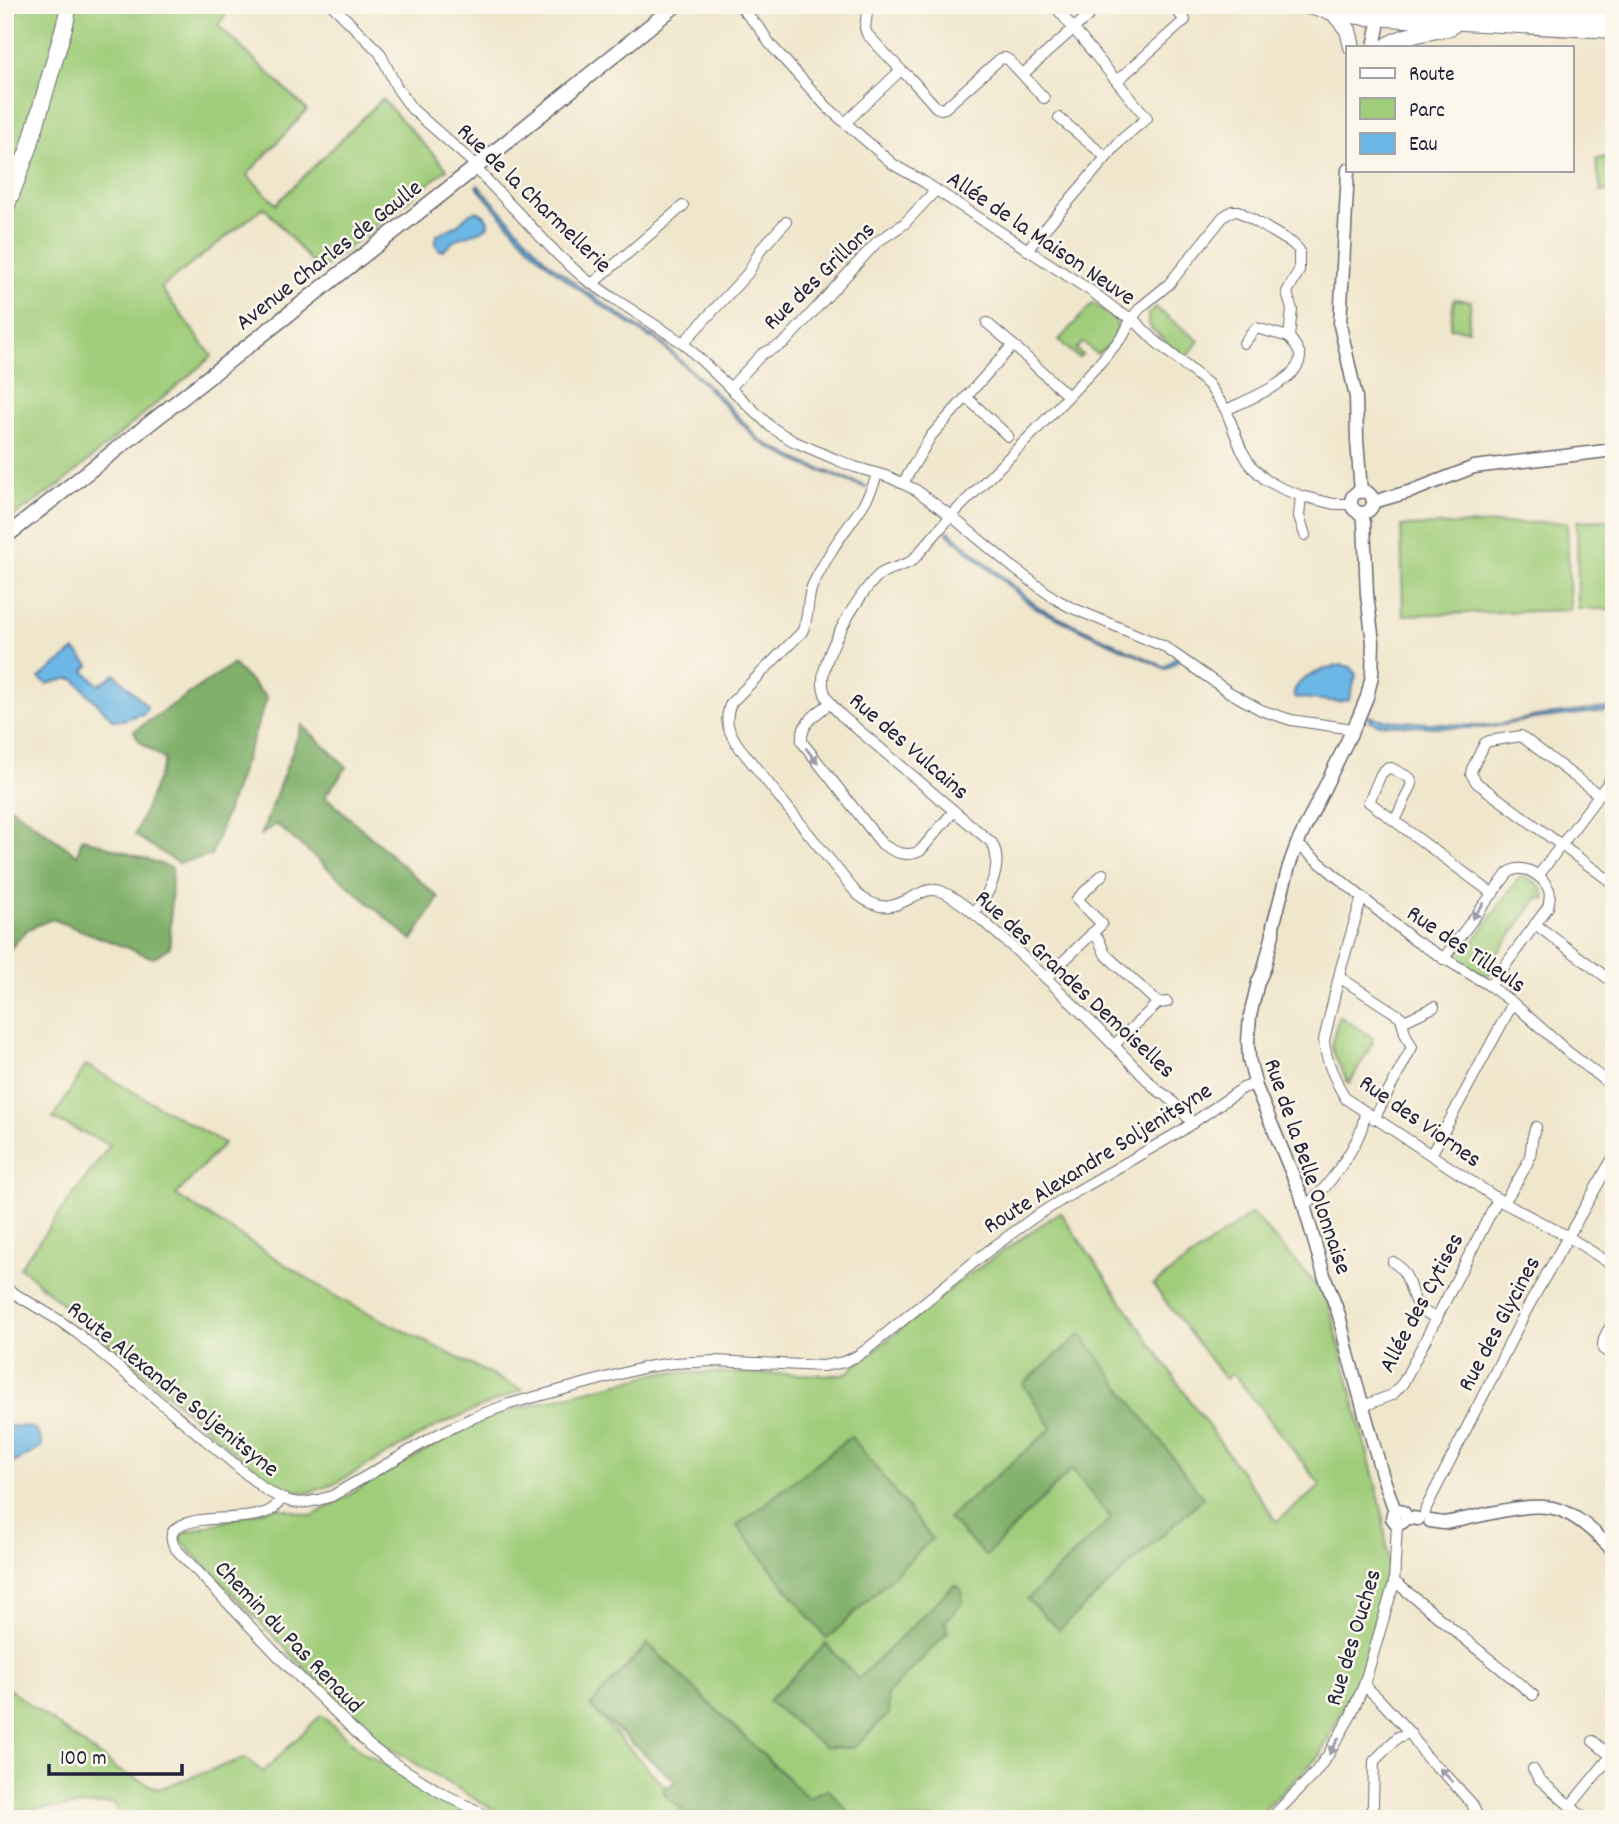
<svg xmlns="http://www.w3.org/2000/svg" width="1619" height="1824" viewBox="0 0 1619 1824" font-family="Dekko,sans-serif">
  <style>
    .green { fill: #a0cd7a; stroke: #61785a; stroke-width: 2 }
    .forest { fill: #80b06a; stroke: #516952; stroke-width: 2 }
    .water { fill: #6cb7e5; stroke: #476c90; stroke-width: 2 }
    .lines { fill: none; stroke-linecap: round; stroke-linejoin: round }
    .minor-casing { stroke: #6a676e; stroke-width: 12 }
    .tertiary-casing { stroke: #6a676e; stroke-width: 15 }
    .secondary-casing { stroke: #6a676e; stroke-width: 17 }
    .primary-casing { stroke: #6a676e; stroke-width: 18 }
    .minor { stroke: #fff; stroke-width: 10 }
    .tertiary { stroke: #fff; stroke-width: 12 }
    .secondary { stroke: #fff; stroke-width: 14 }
    .primary { stroke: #fff; stroke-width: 16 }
    .oneway { fill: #9c9ca7 }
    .labels { text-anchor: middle; stroke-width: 5; stroke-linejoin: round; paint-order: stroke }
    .street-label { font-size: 24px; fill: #22223b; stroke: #fbf7ec }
  </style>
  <rect width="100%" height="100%" fill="#fbf7ec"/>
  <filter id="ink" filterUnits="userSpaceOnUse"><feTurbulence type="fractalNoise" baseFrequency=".0143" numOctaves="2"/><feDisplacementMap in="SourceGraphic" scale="14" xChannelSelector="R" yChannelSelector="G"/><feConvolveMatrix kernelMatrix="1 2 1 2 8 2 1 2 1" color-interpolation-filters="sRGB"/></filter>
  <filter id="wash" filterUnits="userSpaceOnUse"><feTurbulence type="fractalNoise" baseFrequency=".00686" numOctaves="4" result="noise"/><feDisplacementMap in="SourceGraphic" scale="28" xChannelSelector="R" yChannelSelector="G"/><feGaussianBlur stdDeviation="1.57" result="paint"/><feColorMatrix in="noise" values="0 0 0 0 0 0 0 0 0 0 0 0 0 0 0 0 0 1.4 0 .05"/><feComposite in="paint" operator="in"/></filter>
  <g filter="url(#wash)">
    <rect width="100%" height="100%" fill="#f0e6cc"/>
    <g class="green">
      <path d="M 5,5 L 232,5 L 218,25 L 307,110 L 247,175 L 276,204 L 382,99 L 447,169 L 319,271 L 264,207 L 161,288 L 212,356 L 61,484 L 5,522 Z"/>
      <path d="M 1614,156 L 1614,190 L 1601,192 L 1596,159 Z"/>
      <path d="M 1454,299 L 1471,301 L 1468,330 L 1450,328 Z"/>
      <path d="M 1093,303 L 1115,320 L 1118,329 L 1109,346 L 1097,354 L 1083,342 L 1076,349 L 1082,355 L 1078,358 L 1059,340 Z"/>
      <path d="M 1155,307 L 1199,341 L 1185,359 L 1152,329 L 1148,323 L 1148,314 Z"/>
      <path d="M 1614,520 L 1614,609 L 1578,609 L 1577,521 Z"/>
      <path d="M 1567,522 L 1570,610 L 1403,615 L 1401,526 Z"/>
      <path d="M 1520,876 C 1534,879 1543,885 1546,900 L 1538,898 L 1493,960 L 1495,968 L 1490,974 L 1485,976 L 1458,961 L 1454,958 L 1454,955 L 1463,942 L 1470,946 Z"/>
      <path d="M 1339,1016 L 1372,1037 L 1373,1042 L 1350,1083 L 1347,1081 L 1332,1049 L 1332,1042 Z"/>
      <path d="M 86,1065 L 224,1143 L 176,1195 L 340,1299 L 522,1390 L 439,1425 L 334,1484 L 308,1493 L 287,1490 L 272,1485 L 20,1267 L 110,1145 L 53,1119 Z"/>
      <path d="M 1060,1212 L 1196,1409 L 1277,1521 L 1321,1486 L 1233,1373 L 1225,1379 L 1153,1285 L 1252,1213 L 1327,1297 L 1381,1505 L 1389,1563 L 1365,1663 L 1320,1755 L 1255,1819 L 854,1819 L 808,1798 L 648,1644 L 590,1706 L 695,1819 L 509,1819 L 373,1738 L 179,1539 L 184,1533 L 276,1507 L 312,1516 L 466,1427 L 510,1410 L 663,1372 L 844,1375 L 964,1278 Z"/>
      <path d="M 5,1686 L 118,1770 L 158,1789 L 245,1758 L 263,1772 L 321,1715 L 364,1753 L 482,1819 L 119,1819 L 115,1803 L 5,1811 Z"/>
    </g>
    <g class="forest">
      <path d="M 233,664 L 267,698 L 211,856 L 178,863 L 135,835 L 165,760 L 139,741 L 134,731 Z"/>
      <path d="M 302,725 L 347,767 L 325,796 L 439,898 L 412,940 L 276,824 L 261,835 Z"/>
      <path d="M 5,803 L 77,855 L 82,838 L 172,868 L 170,947 L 153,958 L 52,919 L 28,929 L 5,954 Z"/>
      <path d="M 1081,1334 L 1203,1498 L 1059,1630 L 1027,1599 L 1111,1519 L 1072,1469 L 986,1556 L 948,1518 L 1052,1428 L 1023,1384 Z"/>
      <path d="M 851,1436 L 932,1539 L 827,1639 L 737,1526 Z"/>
      <path d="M 954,1585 L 961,1589 L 963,1602 L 945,1622 L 948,1632 L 887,1695 L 889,1714 L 853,1748 L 824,1747 L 768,1701 L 826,1644 L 858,1679 Z"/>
      <path d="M 648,1644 L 808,1798 L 828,1789 L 855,1819 L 692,1819 L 664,1794 L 664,1788 L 676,1782 L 590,1706 Z"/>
    </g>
    <g class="water">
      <path d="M 478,185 L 546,260 L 580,287 L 649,335 L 653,335 L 721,398 L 761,441 L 805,463 L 866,486 L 866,488 L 804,465 L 759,442 L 706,386 L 654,338 L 650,338 C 615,314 577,291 545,262 C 520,239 498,212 476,186 Z"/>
      <path d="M 477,211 C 484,214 489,218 488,226 C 476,237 465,233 454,241 C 448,246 447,249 440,251 L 435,243 L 437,235 L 456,226 L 470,213 Z"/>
      <path d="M 949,531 L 1039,608 L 1165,667 L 1176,657 L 1180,660 L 1166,669 L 1034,608 L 947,533 Z"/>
      <path d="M 75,650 L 89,665 L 84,671 L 99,685 L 115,674 L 146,705 L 147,708 L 145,713 L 123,720 L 113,720 L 74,679 L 66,679 L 47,684 L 39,678 Z"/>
      <path d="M 1342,665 L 1351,667 L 1356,675 L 1349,700 L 1339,702 L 1294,697 C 1291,679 1327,667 1342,665 Z"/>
      <path d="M 1614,707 L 1614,710 L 1534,719 L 1487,728 L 1455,728 L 1378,724 L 1370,721 L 1367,716 L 1385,720 L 1477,726 L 1497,725 L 1537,716 Z"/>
      <path d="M 23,1426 C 37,1427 39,1434 42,1446 L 23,1458 L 5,1466 L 5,1427 Z"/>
    </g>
  </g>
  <g filter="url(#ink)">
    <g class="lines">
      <defs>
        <g id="minor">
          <path d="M 332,5 L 380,53 L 397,88 L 412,109 L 470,160 L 482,175 L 559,256 L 584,278 L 613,298 L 683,343 L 771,427 L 793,441 L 835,459 L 855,467 L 889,477 L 916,490 L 951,516 L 1015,569 L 1054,598 L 1070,607 L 1163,646 L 1229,692 L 1261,710 L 1291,720 L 1353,729"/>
          <path d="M 739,5 L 761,30 L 770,44 L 827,107 L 894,165 L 924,182 L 1094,293 L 1120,313 L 1132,318 L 1154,340 L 1208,384 L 1226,410 L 1241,449 L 1251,466 L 1266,480 L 1281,488 L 1301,496 L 1334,504 L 1352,504"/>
          <path d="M 901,70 L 911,79 L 936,107 L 941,109 L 945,108 L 1000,59 L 1005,58 L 1009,60 L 1044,98"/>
          <path d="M 1023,74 L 1100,5"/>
          <path d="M 1117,81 L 1185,20 L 1172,5"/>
          <path d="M 1059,118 L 1106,157"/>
          <path d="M 845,123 L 901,70 L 867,34 L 865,28 L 868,5"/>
          <path d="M 1027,250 L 1121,140 L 1147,118 L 1054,5"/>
          <path d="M 592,284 L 683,206"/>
          <path d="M 987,323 L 1013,345"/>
          <path d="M 683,343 L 748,273 L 761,249 L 786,222"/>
          <path d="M 1244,343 L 1256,328 L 1289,337"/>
          <path d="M 730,388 L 762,354 L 782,344 L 787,340 L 877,242 L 904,224 L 935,191"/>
          <path d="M 966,397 L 1008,436"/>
          <path d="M 877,474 C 869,504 847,525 832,550 C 825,561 819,573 813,584 C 806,599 810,617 802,632 L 731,703 C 723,721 729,733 740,748 L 857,894 C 900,929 915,877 945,893 C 965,903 983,922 1000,936 C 1055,984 1106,1037 1157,1090 L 1167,1096 L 1193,1123"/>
          <path d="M 903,483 L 931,436 L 1013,345 L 1068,396"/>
          <path d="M 1301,496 L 1299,516 L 1305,535"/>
          <path d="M 830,703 C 817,714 800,723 802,742 L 882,844 C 894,852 906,858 920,851 L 954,811"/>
          <path d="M 1599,795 L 1521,736 L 1489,741 L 1485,743 L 1472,769 L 1471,774 L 1477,783 L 1614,884"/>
          <path d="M 1395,821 L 1412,784 L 1410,778 L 1391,768 L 1386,769 L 1381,774 L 1369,802 L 1493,894"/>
          <path d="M 1297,844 L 1414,940 L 1490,986 L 1513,1003 L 1568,1052 L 1614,1087"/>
          <path d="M 1538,876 L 1614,775"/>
          <path d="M 1362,897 L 1341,968 L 1324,1040 C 1325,1059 1336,1083 1346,1099 L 1504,1203 L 1567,1236 L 1614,1266"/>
          <path d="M 973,913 C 989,897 1004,864 992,843 L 842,716 C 833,707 824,698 823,685 C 820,659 859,592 879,575 C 889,567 902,568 913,560 L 951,516 L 1035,431 L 1097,366 L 1123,336 L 1132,318 L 1141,307 L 1169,284 L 1223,217 L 1232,211 L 1238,211 L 1292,243 L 1299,250 L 1299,271 L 1287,292 L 1292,310 L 1289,337 C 1293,342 1299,349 1300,356 C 1301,380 1244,401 1226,410"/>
          <path d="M 1535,924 L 1614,983"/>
          <path d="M 1092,933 L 1099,940 L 1105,954 L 1158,1003"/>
          <path d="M 1443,959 L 1508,873 C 1522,862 1543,875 1549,890 C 1551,896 1549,902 1548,907 L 1490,986"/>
          <path d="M 1339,977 L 1401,1017 L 1405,1033 L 1412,1047 L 1374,1119"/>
          <path d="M 1046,978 L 1102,924 L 1077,899 L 1103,874"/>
          <path d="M 1402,1022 L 1434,1007"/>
          <path d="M 1114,1045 L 1158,1003 L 1167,1002"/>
          <path d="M 1431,1155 L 1513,1003"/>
          <path d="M 1504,1203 C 1512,1188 1525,1172 1530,1156 C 1532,1146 1531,1137 1536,1127"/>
          <path d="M 1304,1205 C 1323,1197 1354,1149 1361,1130 C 1363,1124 1364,1118 1365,1113"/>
          <path d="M 1393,1262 C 1412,1274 1407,1290 1418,1306 C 1423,1312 1431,1315 1437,1319"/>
          <path d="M 5,1288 L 57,1319 L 77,1333 L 263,1488 C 291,1506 301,1506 332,1496 L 437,1435 L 472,1418 L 509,1404 L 646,1367 L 673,1363 L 715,1361 L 823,1366 L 844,1362 L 857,1356 L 866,1350 L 984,1254 L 1033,1218 L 1060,1201 L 1181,1131 L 1243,1088 L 1255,1084"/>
          <path d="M 1614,1321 C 1608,1331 1602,1337 1603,1349 L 1614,1357"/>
          <path d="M 1363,1406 L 1392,1395 L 1403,1383 L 1498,1199"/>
          <path d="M 281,1499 C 277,1506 272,1511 264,1513 C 239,1522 203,1514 180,1526 C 169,1531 170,1540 176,1549 L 289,1667 L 370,1746 L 389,1760 L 440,1792 L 493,1819"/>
          <path d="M 1425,1513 L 1426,1508 L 1528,1307 L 1614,1156"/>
          <path d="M 1394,1583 L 1399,1585 L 1533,1695"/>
          <path d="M 1364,1685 L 1379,1699 L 1410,1733 L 1427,1758 L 1447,1776 L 1472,1804 L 1479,1819"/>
          <path d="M 1533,1769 L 1539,1779 L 1585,1819"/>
          <path d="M 1570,1806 L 1611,1756 L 1593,1741"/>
          <path d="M 1270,1819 L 1314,1774 L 1328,1755 L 1350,1717 L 1364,1685 L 1394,1583 L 1397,1524"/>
          <path d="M 1364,1819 L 1371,1811 L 1373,1806 L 1374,1761 L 1398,1737 L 1410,1733"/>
        </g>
        <g id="tertiary">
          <path d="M 1374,47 L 1378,27"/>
          <path d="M 1348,170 L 1340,325 L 1356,397 L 1357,440 L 1361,492"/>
          <circle cx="1362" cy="502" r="11"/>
          <path d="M 1373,502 L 1412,491 L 1474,467 L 1614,450"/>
          <path d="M 1361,513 L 1364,522 L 1367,595 L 1373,642 L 1372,676 L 1367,697 L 1357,721 L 1297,844 L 1289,866 L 1273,926 L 1273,934 L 1264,969 L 1258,982 L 1250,1016 L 1248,1041 L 1249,1059 L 1256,1087 L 1301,1195 L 1324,1275 L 1339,1315 L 1348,1354 L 1382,1474 L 1395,1511"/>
          <path d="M 1406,1517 L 1403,1522 L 1399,1524 L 1395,1522 L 1392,1518 L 1393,1513 L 1399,1510 L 1404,1513 L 1406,1517 L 1418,1519"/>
          <path d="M 1430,1521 L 1443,1523 C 1473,1519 1528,1500 1557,1509 C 1578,1515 1598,1536 1614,1551"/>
        </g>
        <path id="secondary" d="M 5,537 L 476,167 L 676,5"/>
        <g id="primary">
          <path d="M 1304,5 L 1333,12 L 1366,17 L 1614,30"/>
          <path d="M 1381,5 L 1614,17"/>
          <path d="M 1333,12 L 1348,30 L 1352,47"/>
          <path d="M 1386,47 C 1402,34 1432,32 1451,27"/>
          <path d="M 5,210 L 29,148 L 65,24 L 69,5"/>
        </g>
      </defs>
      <use href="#minor" class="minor-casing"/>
      <use href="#tertiary" class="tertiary-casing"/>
      <use href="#secondary" class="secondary-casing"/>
      <use href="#primary" class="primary-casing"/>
      <use href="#minor" class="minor"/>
      <use href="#tertiary" class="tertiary"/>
      <use href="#secondary" class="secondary"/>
      <use href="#primary" class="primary"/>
    </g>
    <defs><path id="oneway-solid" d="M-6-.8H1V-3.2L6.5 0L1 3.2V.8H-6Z" transform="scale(1.75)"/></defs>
    <g class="oneway">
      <use href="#oneway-solid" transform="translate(812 756) rotate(52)"/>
      <use href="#oneway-solid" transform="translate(1478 911) rotate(127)"/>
      <use href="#oneway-solid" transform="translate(1334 1746) rotate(121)"/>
      <use href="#oneway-solid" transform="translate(1446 1775) rotate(-135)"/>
    </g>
  </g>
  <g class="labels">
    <g class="street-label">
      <text transform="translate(535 197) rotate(44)" y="8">Rue de la Charmellerie</text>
      <text transform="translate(1042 237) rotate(34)" y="8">Allée de la Maison Neuve</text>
      <text transform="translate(328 254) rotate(-38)" y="8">Avenue Charles de Gaulle</text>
      <text transform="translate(818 275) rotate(-44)" y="8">Rue des Grillons</text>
      <text transform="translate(910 745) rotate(41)" y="8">Rue des Vulcains</text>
      <text transform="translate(1467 948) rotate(34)" y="8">Rue des Tilleuls</text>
      <text transform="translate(1076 983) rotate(43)" y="8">Rue des Grandes Demoiselles</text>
      <text transform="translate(1421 1120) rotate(35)" y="8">Rue des Viornes</text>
      <text transform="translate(1097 1157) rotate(-32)" y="8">Route Alexandre Soljenitsyne</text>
      <text transform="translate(1309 1166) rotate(71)" y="8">Rue de la Belle Olonnaise</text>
      <text transform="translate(1420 1302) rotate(-62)" y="8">Allée des Cytises</text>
      <text transform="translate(1498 1323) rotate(-62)" y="8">Rue des Glycines</text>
      <text transform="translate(174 1388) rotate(39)" y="8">Route Alexandre Soljenitsyne</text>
      <text transform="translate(290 1636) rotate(46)" y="8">Chemin du Pas Renaud</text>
      <text transform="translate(1352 1637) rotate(-73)" y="8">Rue des Ouches</text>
    </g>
  </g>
  <rect width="1619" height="1824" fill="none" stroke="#fbf7ec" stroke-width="28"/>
  <rect x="1346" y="46" width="228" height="126" fill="#fbf7ec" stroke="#a4a2a5" stroke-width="2"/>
  <rect x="1360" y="68" width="35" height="10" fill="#ffffff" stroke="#a4a2a5" stroke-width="2"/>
  <text x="1409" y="80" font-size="21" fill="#22223b">Route</text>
  <rect x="1360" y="98" width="35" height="21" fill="#a0cd7a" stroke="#a4a2a5" stroke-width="2"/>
  <text x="1409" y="116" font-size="21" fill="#22223b">Parc</text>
  <rect x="1360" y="133" width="35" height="21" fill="#6cb7e5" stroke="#a4a2a5" stroke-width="2"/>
  <text x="1409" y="150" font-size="21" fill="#22223b">Eau</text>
  <path d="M49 1764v10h133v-10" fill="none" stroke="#22223b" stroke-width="3.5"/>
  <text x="60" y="1764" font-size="21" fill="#22223b" stroke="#fbf7ec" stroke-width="5" paint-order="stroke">100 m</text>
</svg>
